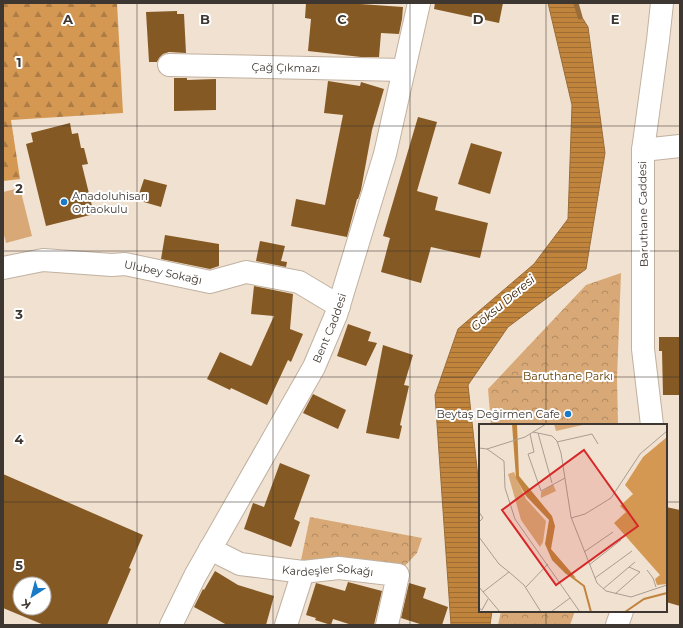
<svg xmlns="http://www.w3.org/2000/svg" width="683" height="628" viewBox="0 0 683 628" font-family="Montserrat,sans-serif">
  <style>
    .forest { fill: url(#forest-firs) }
    .park { fill: url(#park-crowns) }
    .pitch { fill: #d8a976 }
    .water { fill: url(#water-rules); stroke: #996d39 }
    .lines { fill: none; stroke-linecap: round; stroke-linejoin: round }
    .stream { stroke: #996d39; stroke-width: 5 }
    .building { fill: #855923; fill-rule: evenodd }
    .minor-casing { stroke: #c0b1a1; stroke-width: 24 }
    .minor { stroke: #fff; stroke-width: 22 }
    .grid { fill: none; stroke: #3e3731; stroke-width: 1; stroke-opacity: 0.55 }
    .poi-dot { fill: #197bc7; stroke: #fff; stroke-width: 1.5 }
    .labels { text-anchor: middle; stroke-width: 4; stroke-linejoin: round; paint-order: stroke }
    .street-label { font-size: 11px; fill: #3e3731; stroke: #fff }
    .poi-label { font-size: 11px; fill: #3e3731; stroke: #fff; text-anchor: start }
    .park-label { font-size: 11px; fill: #643c01; stroke: #fff }
    .water-label { font-size: 12px; font-style: italic; fill: #3e2506; stroke: #fff }
    .inset-river { fill: none; stroke: #c0843d; stroke-width: 2 }
    .inset-road { fill: none; stroke: #a99d91; stroke-width: 1 }
    .view { fill: #d62828; fill-opacity: 0.15; stroke: #d62828; stroke-width: 2 }
    .inset-edge { fill: none; stroke: #3e3731; stroke-width: 2 }
    .grid-label { font-size: 13px; text-anchor: middle; font-weight: bold; fill: #3e3731; stroke: #fff; stroke-width: 4; stroke-linejoin: round; paint-order: stroke }
  </style>
  <defs>
    <pattern id="forest-firs" width="22" height="20" patternUnits="userSpaceOnUse"><rect width="22" height="20" fill="#d49852"/><path d="M5 1l3.5 6h-7zM16 11l3.5 6h-7z" fill="#ad7d45"/></pattern>
    <pattern id="park-crowns" width="20" height="18" patternUnits="userSpaceOnUse"><rect width="20" height="18" fill="#d8a976"/><path d="M2 6a3 3 0 1 1 6 0M12 15a3 3 0 1 1 6 0" fill="none" stroke="#b18a61"/></pattern>
    <pattern id="water-rules" width="6" height="5" patternUnits="userSpaceOnUse"><rect width="6" height="5" fill="#c0843d"/><path d="M0 2.5h6" fill="none" stroke="#9d6d34"/></pattern>
  </defs>
  <rect width="100%" height="100%" fill="#f1e1d1"/>
  <path class="forest" d="M 3,3 L 117,3 L 123,113 L 11,120 L 20,179 L 3,181 Z"/>
  <g class="park">
    <path d="M 621,273 L 617,378 L 618,425 L 491,425 L 488,389 L 586,285 Z"/>
    <path d="M 310,517 L 422,538 L 417,553 L 401,570 L 300,565 Z"/>
    <path d="M 501,611 L 575,611 L 570,625 L 498,625 Z"/>
  </g>
  <path class="pitch" d="M 20,188 L 32,236 L 6,243 L 3,231 L 3,192 Z"/>
  <path class="water" d="M 548,3 L 573,3 L 588,27 L 605,153 L 586,269 L 508,327 L 468,385 L 480,496 L 480,611 L 492,611 L 490,625 L 451,625 L 435,395 L 458,329 L 534,264 L 568,219 L 572,105 Z"/>
  <g class="lines">
    <path class="stream" d="M 576,3 L 580,17"/>
  </g>
  <g class="building">
    <path d="M 306,3 L 346,3 L 403,7 L 402,19 L 399,34 L 381,33 L 379,57 L 361,57 L 308,51 L 311,19 L 305,18 Z"/>
    <path d="M 435,3 L 503,3 L 499,23 L 434,9 Z"/>
    <path d="M 177,11 L 177,14 L 184,14 L 186,53 L 169,52 L 163,54 L 159,58 L 157,62 L 149,62 L 146,12 Z"/>
    <path d="M 174,78 L 187,78 L 187,80 L 216,79 L 216,110 L 174,111 Z"/>
    <path d="M 328,81 L 360,86 L 361,82 L 384,89 L 372,130 L 361,190 L 358,199 L 357,199 L 347,237 L 291,226 L 296,199 L 325,205 L 343,115 L 324,113 Z"/>
    <path d="M 418,117 L 437,122 L 417,191 L 438,197 L 435,210 L 488,223 L 480,258 L 431,247 L 421,283 L 381,272 L 390,238 L 383,236 Z"/>
    <path d="M 70,123 L 72,134 L 78,133 L 81,148 L 84,148 L 88,164 L 82,165 L 94,214 L 46,226 L 26,144 L 33,142 L 31,133 Z"/>
    <path d="M 471,143 L 502,152 L 490,194 L 458,184 Z"/>
    <path d="M 144,179 L 167,185 L 161,207 L 137,200 Z"/>
    <path d="M 165,235 L 219,244 L 219,266 L 210,269 L 161,259 Z"/>
    <path d="M 260,241 L 285,246 L 281,261 L 287,262 L 286,267 L 256,261 Z"/>
    <path d="M 254,286 L 293,294 L 290,329 L 303,334 L 291,362 L 288,360 L 267,405 L 231,388 L 230,390 L 207,379 L 220,352 L 251,366 L 252,365 L 274,316 L 251,314 Z"/>
    <path d="M 348,324 L 371,332 L 368,341 L 377,343 L 366,366 L 337,356 Z"/>
    <path d="M 659,337 L 680,337 L 680,395 L 663,395 L 662,351 L 659,351 Z"/>
    <path d="M 383,345 L 413,355 L 404,385 L 409,386 L 400,425 L 402,426 L 399,439 L 366,433 Z"/>
    <path d="M 313,394 L 346,410 L 338,429 L 303,413 Z"/>
    <path d="M 280,463 L 310,475 L 294,519 L 300,522 L 291,547 L 244,529 L 253,503 L 264,507 Z"/>
    <path d="M 3,474 L 143,535 L 129,568 L 131,569 L 107,625 L 44,625 L 3,608 ZM 20,584 L 44,584 L 44,608 L 20,608 Z"/>
    <path d="M 666,507 L 680,510 L 680,606 L 666,602 Z"/>
    <path d="M 215,571 L 238,585 L 274,596 L 266,625 L 227,625 L 194,607 L 203,589 L 204,590 Z"/>
    <path d="M 348,582 L 382,591 L 374,625 L 352,625 L 333,619 L 331,625 L 315,620 L 316,618 L 306,615 L 316,583 L 345,591 Z"/>
    <path d="M 409,583 L 426,588 L 423,598 L 448,607 L 442,625 L 423,625 L 401,618 Z"/>
  </g>
  <g class="lines">
    <defs>
      <g id="minor">
        <path id="s1" d="M 169,65 L 403,70"/>
        <path d="M 643,150 L 680,146"/>
        <path id="s2" d="M 3,268 L 43,260 L 112,265 L 125,264 L 210,282 L 246,272 L 299,282 L 339,306"/>
        <path d="M 652,425 L 643,349 L 643,150 L 658,40 L 662,3"/>
        <path id="s3" d="M 210,549 L 240,564 L 303,572 L 339,568 L 398,575 L 387,625"/>
        <path id="s4" d="M 171,625 L 195,576 L 314,367 L 336,315 L 385,154 L 419,3"/>
        <path d="M 286,625 L 303,572"/>
        <path d="M 617,625 L 622,611"/>
      </g>
    </defs>
    <use href="#minor" class="minor-casing"/>
    <use href="#minor" class="minor"/>
  </g>
  <path class="grid" d="M 137,3 L 137,625M 273,3 L 273,625M 410,3 L 410,625M 546,3 L 546,425M 3,126 L 680,126M 3,251 L 680,251M 3,377 L 680,377M 3,502 L 480,502M 666,502 L 680,502M 546,611 L 546,625"/>
  <g class="poi-dot">
    <circle cx="64" cy="202" r="4"/>
    <circle cx="568" cy="414" r="4"/>
  </g>
  <g class="labels">
    <g class="street-label">
      <text dy="4" stroke="none"><textPath href="#s1" startOffset="117">Çağ Çıkmazı</textPath></text>
      <text transform="translate(643 214) rotate(-91)" y="4">Baruthane Caddesi</text>
      <text dy="4" stroke="none"><textPath href="#s2" startOffset="162">Ulubey Sokağı</textPath></text>
      <text dy="4" stroke="none"><textPath href="#s4" startOffset="337">Bent Caddesi</textPath></text>
      <text dy="4" stroke="none"><textPath href="#s3" startOffset="122">Kardeşler Sokağı</textPath></text>
    </g>
    <g class="poi-label">
      <text x="72" y="200">Anadoluhisarı<tspan x="72" dy="13">Ortaokulu</tspan></text>
      <text x="560" y="418" text-anchor="end">Beytaş Değirmen Cafe</text>
    </g>
    <g class="park-label">
      <text x="568" y="380">Baruthane Parkı</text>
    </g>
    <g class="water-label">
      <text transform="translate(503 303) rotate(-40)" y="4">Göksu Deresi</text>
    </g>
  </g>
  <g transform="translate(479 424)">
    <rect width="188" height="188" fill="#f1e1d1"/>
    <path d="M 188,13 L 188,160 L 178,161 L 176,155 L 181,151 L 135,99 L 147,88 L 141,82 L 154,70 L 146,61 L 164,33 Z" fill="#d49852"/>
    <path d="M 75,0 L 108,0 L 77,7 ZM 35,48 L 47,75 L 67,97 L 64,118 L 61,123 L 42,96 L 29,50 ZM 74,60 L 77,67 L 62,74 L 62,68 Z" fill="#d8a976"/>
    <path d="M 33,0 L 38,0 L 40,52 L 73,92 L 76,102 L 72,125 L 97,154 L 87,150 L 73,136 L 66,120 L 70,96 L 47,72 L 37,54 Z" fill="#c0843d"/>
    <path class="inset-river" d="M 89,150 L 105,162 L 112,188M 146,188 L 165,175 L 188,169"/>
    <path class="inset-road" d="M 54,8 L 73,12 L 78,17 L 82,29 L 92,93 L 118,159 L 127,167 L 152,173 L 188,161M 59,9 L 73,59M 51,10 L 55,28 L 49,30 L 62,67 L 86,54M 78,18 L 113,10 L 119,20M 0,24 L 8,25 L 46,13 L 67,0M 8,25 L 25,37 L 26,64 L 36,95 L 101,188M 0,88 L 4,94 L 0,98M 92,94 L 106,90 L 132,74 L 161,30 L 188,7M 0,113 L 20,140 L 30,148 L 4,168M 105,128 L 134,108M 110,141 L 142,116M 168,146 L 174,154 L 177,163M 30,148 L 45,161 L 62,188M 116,154 L 153,127M 0,163 L 21,188M 47,163 L 69,140M 124,165 L 156,138M 136,170 L 161,148 L 150,143M 0,184 L 3,186 L 9,175M 72,188 L 91,174"/>
    <path class="view" d="M 105,26 L 159,102 L 77,161 L 23,86 Z"/>
    <rect width="188" height="188" class="inset-edge"/>
  </g>
  <g class="grid-label">
    <text x="68" y="24">A</text>
    <text x="205" y="24">B</text>
    <text x="342" y="24">C</text>
    <text x="478" y="24">D</text>
    <text x="615" y="24">E</text>
    <text x="19" y="67">1</text>
    <text x="19" y="193">2</text>
    <text x="19" y="319">3</text>
    <text x="19" y="444">4</text>
    <text x="19" y="570">5</text>
  </g>
  <rect width="683" height="628" fill="none" stroke="#3e3731" stroke-width="8"/>
  <g transform="translate(32 596) rotate(216)"><circle r="19" fill="#ffffff" stroke="#b2afad"/>
  <path d="M0-3L7 15L0 10L-7 15Z" fill="#197bc7"/>
  <text y="-6" font-size="11" font-weight="bold" text-anchor="middle" fill="#3e3731">K</text>
  </g>
</svg>
